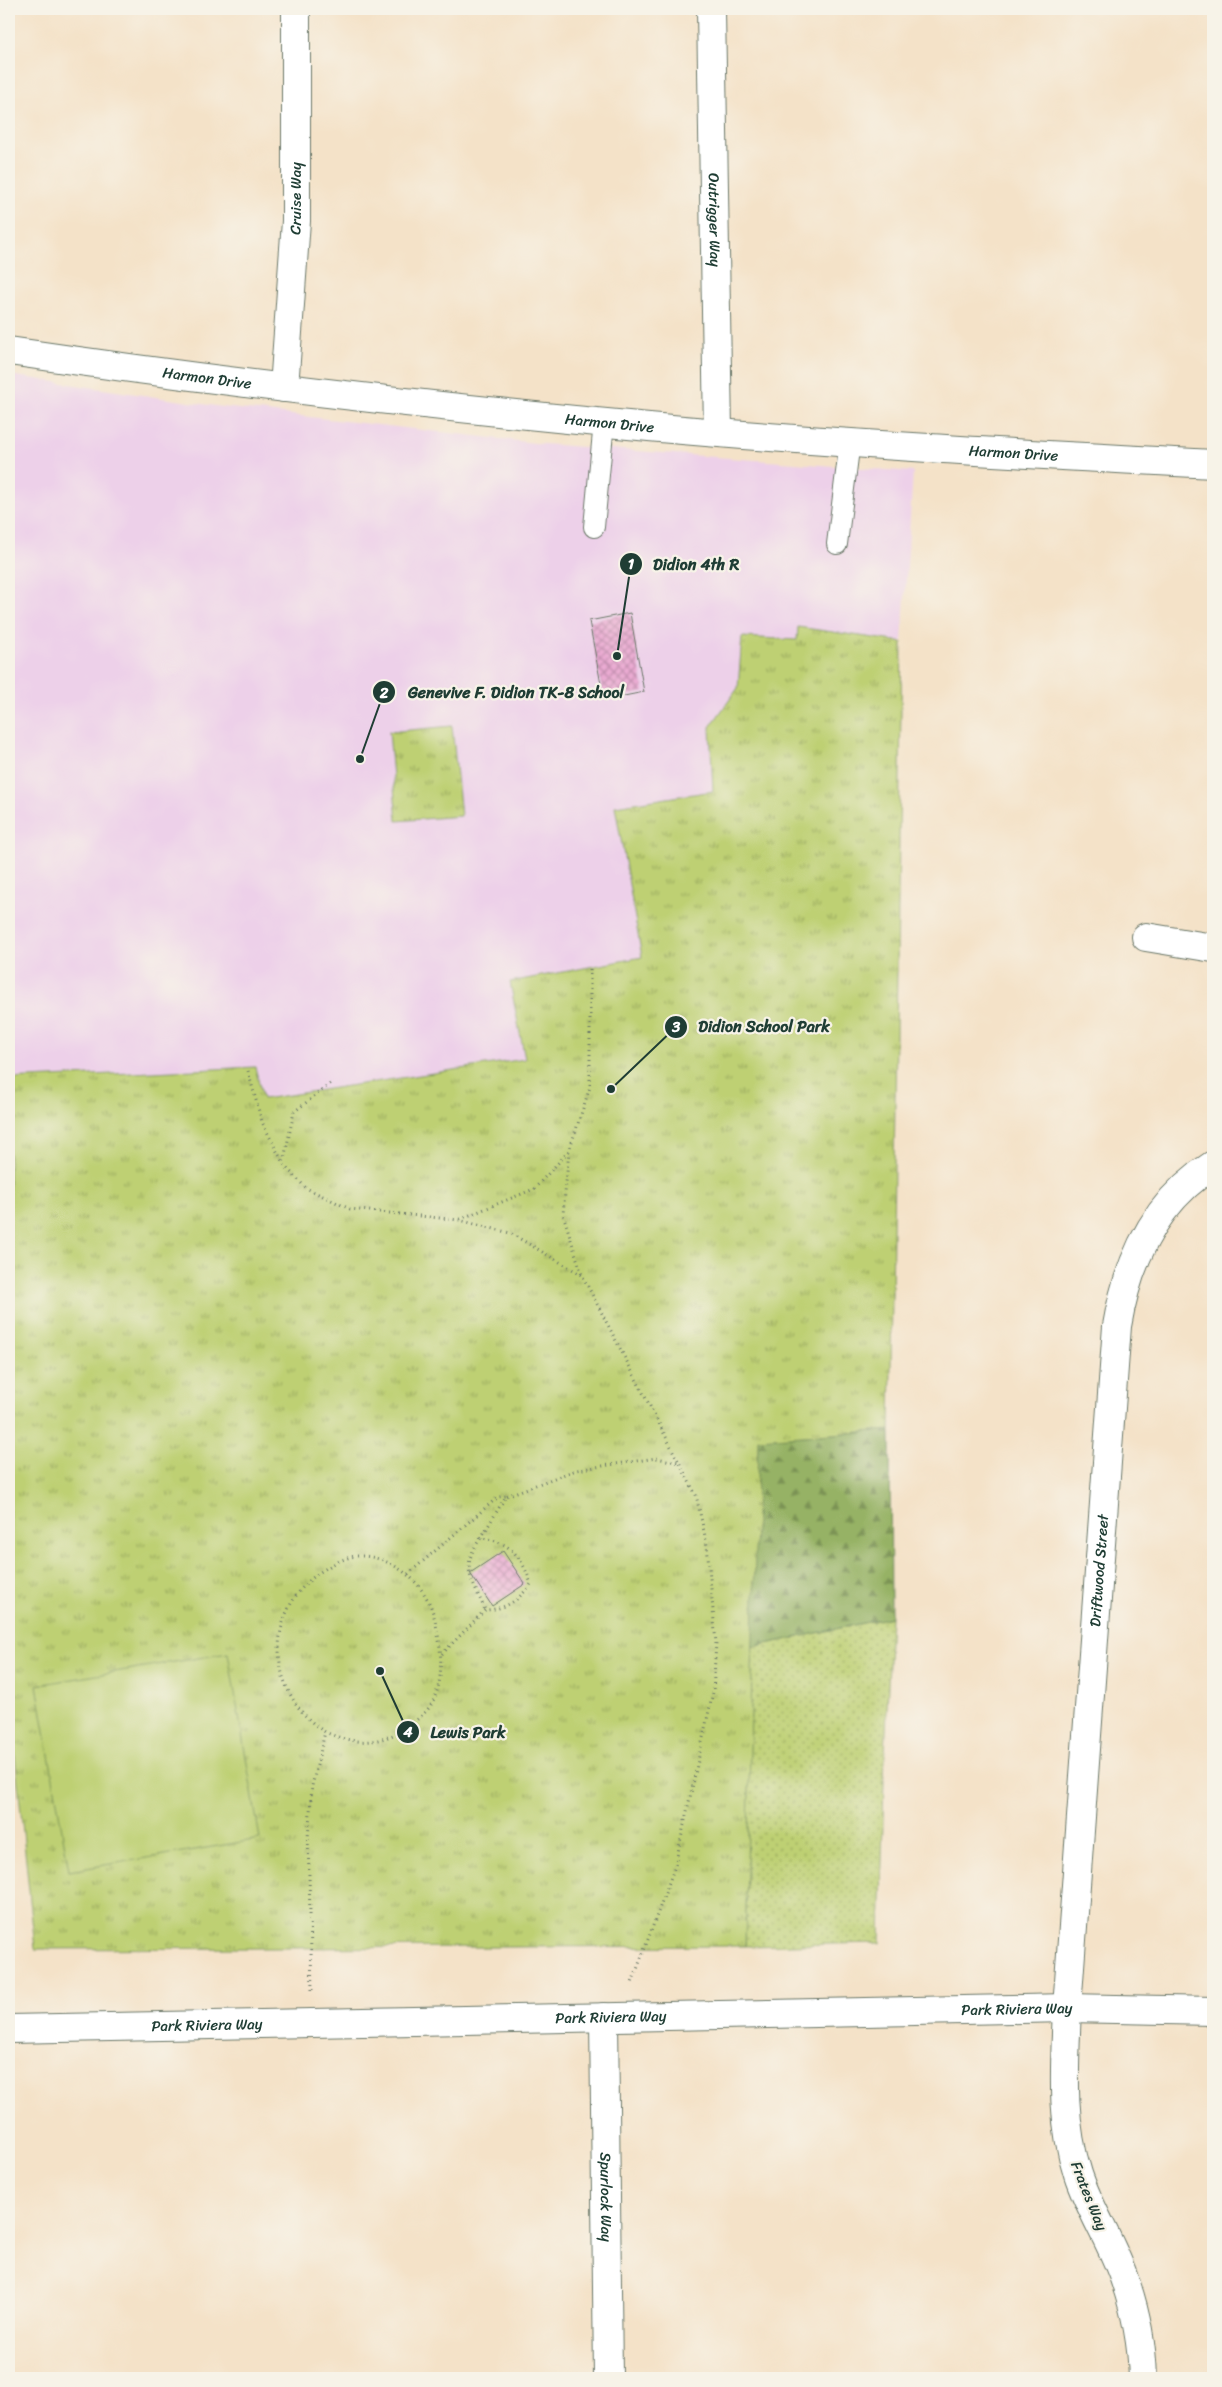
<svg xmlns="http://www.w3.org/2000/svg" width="1222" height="2387" viewBox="0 0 1222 2387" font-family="Sriracha,sans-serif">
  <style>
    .built { fill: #edd0e9 }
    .grass { fill: url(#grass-dots); stroke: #6e8654 }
    .forest { fill: url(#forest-firs); stroke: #5a784c }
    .park { fill: url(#park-tufts); stroke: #6e8654 }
    .garden { fill: #bed073; stroke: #6e8654 }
    .building { fill: url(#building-cross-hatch) }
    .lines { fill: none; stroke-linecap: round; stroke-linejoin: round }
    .service-casing { stroke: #6a7768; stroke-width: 22 }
    .minor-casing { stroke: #6a7768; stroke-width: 30 }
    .path { stroke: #6a7768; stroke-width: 3; stroke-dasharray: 1 4; stroke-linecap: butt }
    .service { stroke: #fff; stroke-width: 20 }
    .minor { stroke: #fff; stroke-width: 28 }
    .labels { text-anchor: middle; stroke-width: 4.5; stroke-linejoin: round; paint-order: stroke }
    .street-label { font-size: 15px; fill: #1f3d34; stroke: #f7f3e8 }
    .leader { fill: none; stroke: #1f3d34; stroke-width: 2 }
    .callout-dot { fill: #1f3d34; stroke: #f7f3e8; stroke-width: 2 }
    .mark-label { font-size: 15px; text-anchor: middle; font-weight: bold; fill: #fff }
    .callout-label { font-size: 16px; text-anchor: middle; font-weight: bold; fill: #1f3d34; stroke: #f7f3e8; stroke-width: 4.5; stroke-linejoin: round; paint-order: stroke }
  </style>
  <defs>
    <pattern id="grass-dots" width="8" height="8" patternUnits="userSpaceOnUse" patternTransform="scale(1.25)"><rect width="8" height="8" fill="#bed073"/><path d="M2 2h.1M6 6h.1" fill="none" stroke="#9aaa5f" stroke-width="1.8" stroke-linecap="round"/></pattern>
    <pattern id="forest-firs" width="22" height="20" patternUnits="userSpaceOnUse" patternTransform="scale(1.25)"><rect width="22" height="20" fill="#96b265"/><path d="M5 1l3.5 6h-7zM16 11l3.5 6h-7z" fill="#7a9254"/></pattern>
    <pattern id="park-tufts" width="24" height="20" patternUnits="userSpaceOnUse" patternTransform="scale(1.25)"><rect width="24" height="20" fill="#bed073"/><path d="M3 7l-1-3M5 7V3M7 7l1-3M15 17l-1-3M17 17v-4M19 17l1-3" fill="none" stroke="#9aaa5f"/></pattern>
    <pattern id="building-cross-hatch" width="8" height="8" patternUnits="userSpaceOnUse" patternTransform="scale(1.25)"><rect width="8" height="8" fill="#eaaad2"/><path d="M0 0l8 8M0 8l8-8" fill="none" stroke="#bd8cab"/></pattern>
  </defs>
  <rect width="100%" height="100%" fill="#f7f3e8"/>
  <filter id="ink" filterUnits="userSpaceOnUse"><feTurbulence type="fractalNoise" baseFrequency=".02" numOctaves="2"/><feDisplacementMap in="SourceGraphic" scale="10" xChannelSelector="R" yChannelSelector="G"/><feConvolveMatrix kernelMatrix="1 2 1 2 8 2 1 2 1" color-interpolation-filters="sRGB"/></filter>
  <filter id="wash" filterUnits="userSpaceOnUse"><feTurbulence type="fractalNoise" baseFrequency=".0096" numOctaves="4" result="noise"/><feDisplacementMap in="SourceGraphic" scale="20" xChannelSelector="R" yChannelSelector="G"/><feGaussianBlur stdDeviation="1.12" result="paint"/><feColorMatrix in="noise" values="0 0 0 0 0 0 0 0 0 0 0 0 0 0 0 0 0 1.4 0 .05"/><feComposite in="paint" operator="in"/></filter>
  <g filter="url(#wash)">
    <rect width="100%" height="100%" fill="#f4e2c8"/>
    <path class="built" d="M 9,375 L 222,407 L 543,444 L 913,472 L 902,642 L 798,627 L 797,640 L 742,638 L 738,688 L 710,727 L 713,791 L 615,806 L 642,957 L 510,982 L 525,1059 L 263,1099 L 255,1067 L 9,1079 Z"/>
    <path class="grass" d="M 891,1617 L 884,1779 L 880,1943 L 745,1946 L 752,1647 Z"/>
    <path class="forest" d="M 890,1430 L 891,1617 L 752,1647 L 758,1439 Z"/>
    <g class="park">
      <path d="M 798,627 L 902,642 L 890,1430 L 758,1439 L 745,1946 L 35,1949 L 9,1696 L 9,1079 L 255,1067 L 263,1099 L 525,1059 L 510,982 L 642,957 L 615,806 L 713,791 L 710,727 L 738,688 L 742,637 L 797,640 Z"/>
      <path d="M 452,726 L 461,816 L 397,821 L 389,732 Z"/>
    </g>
    <path class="garden" d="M 228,1653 L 260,1839 L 69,1871 L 37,1685 Z"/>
    <g id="blocks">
      <g class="building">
        <path d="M 630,613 L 644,692 L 604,700 L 589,621 Z"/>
        <path d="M 503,1551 L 525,1584 L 492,1606 L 470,1573 Z"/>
      </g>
    </g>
  </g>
  <g filter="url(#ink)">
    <use href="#blocks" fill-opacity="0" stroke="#6a7768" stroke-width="1"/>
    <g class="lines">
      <defs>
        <g id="service">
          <path d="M 594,527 L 604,422"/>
          <path d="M 837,544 L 850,441"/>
        </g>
        <g id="minor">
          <path id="s1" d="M 711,9 L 718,432"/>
          <path id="s2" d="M 9,351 C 221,382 435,407 649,427 C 836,444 1025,454 1213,464"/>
          <path id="s3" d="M 284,388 L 296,221 L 296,9"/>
          <path d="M 1146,937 L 1213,948"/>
          <path id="s4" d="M 604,2017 L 608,2378"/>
          <path id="s5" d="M 9,2029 L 1067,2008 L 1213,2011"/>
          <path id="s6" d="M 1143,2378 C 1142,2345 1136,2312 1125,2281 C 1113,2244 1090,2211 1078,2174 C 1060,2119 1065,2064 1067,2008 L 1117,1326 C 1128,1261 1155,1201 1213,1165"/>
        </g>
      </defs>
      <use href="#service" class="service-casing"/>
      <use href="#minor" class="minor-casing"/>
      <g class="path">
        <path d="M 590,969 L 590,1087 L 569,1151 L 563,1214 L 582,1275 L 696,1495 L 707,1545 L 716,1643 L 713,1692 L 675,1866 L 632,1983"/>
        <path d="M 248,1071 L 262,1122 L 283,1163"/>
        <path d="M 330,1084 L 294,1112 L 283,1164 L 306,1188 L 350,1209 L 459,1220 L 510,1233 L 582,1275"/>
        <path d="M 460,1219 L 534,1189 L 569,1151"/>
        <path d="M 481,1538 L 506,1496 L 576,1470 L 656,1458 L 681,1463"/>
        <path d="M 408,1574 L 498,1497 L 506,1496"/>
        <path d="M 442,1654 L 485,1610 C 506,1609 518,1601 531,1584 C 522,1556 509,1541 481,1538 C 459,1567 472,1579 485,1610"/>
        <path d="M 312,1990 L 308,1838 L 312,1786 L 325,1732 C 269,1696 262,1617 316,1575 C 327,1567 344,1557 357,1556 C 383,1554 415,1575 426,1597 C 434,1610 436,1625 439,1640 C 442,1660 442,1685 432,1703 C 426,1714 414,1722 404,1729 C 377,1746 353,1744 325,1732"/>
      </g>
      <use href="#service" class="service"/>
      <use href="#minor" class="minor"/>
    </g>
  </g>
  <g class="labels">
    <g class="street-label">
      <text dy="5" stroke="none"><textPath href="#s3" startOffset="190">Cruise Way</textPath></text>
      <text dy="5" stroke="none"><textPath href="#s1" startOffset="211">Outrigger Way</textPath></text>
      <text dy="5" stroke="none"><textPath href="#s2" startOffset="200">Harmon Drive</textPath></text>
      <text dy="5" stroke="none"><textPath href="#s2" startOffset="605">Harmon Drive</textPath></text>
      <text dy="5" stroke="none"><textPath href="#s2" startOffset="1010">Harmon Drive</textPath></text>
      <text dy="5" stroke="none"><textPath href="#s6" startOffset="822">Driftwood Street</textPath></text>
      <text dy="5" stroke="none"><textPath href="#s5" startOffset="1008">Park Riviera Way</textPath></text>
      <text dy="5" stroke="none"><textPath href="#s5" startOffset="602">Park Riviera Way</textPath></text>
      <text dy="5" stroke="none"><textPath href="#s5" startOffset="198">Park Riviera Way</textPath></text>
      <text transform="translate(1089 2196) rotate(68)" y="5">Frates Way</text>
      <text dy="5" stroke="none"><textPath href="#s4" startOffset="180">Spurlock Way</textPath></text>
    </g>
  </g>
  <path class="leader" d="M617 656L631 564M360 759L384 692M611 1089L676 1027M380 1671L408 1732"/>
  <g class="callout-dot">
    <circle cx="617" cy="656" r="5"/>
    <circle cx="360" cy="759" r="5"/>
    <circle cx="611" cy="1089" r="5"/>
    <circle cx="380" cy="1671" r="5"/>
    <circle cx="631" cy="564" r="12"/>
    <circle cx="384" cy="692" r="12"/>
    <circle cx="676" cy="1027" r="12"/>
    <circle cx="408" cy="1732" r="12"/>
  </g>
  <g class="mark-label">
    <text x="631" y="569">1</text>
    <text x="384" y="698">2</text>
    <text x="676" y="1032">3</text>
    <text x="408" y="1737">4</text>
  </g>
  <g class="callout-label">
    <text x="696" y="570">Didion 4th R</text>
    <text x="516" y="698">Genevive F. Didion TK-8 School</text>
    <text x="764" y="1032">Didion School Park</text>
    <text x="468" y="1738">Lewis Park</text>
  </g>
  <rect width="1222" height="2387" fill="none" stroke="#f7f3e8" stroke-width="30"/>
</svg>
